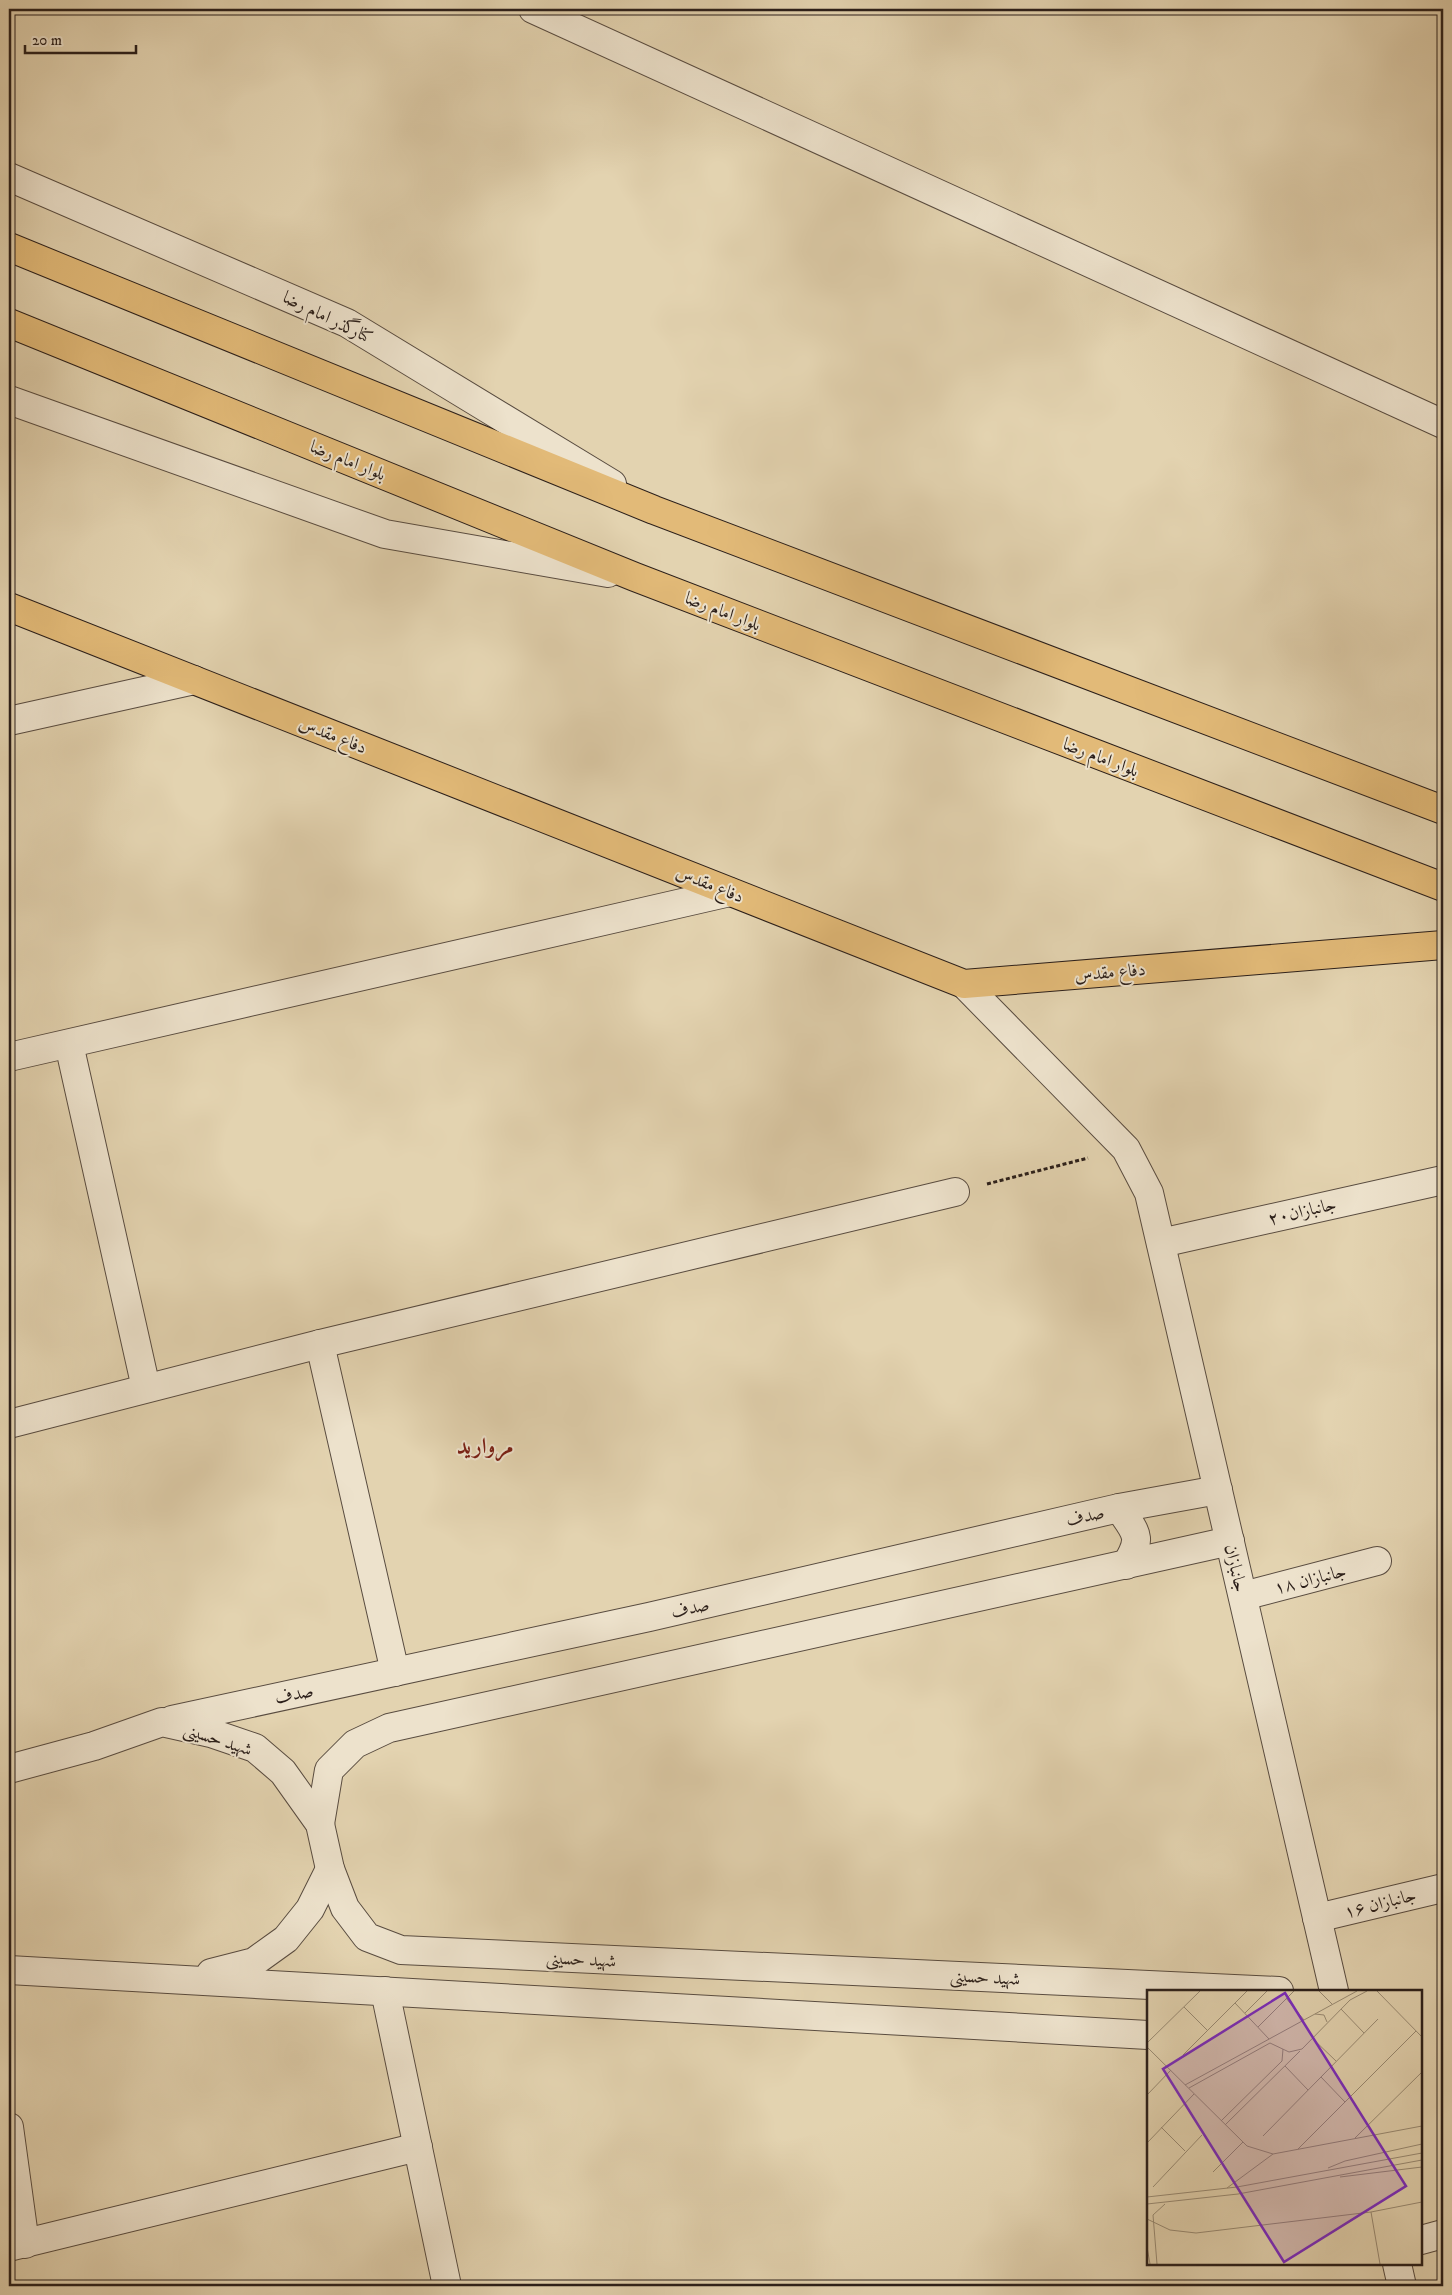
<svg xmlns="http://www.w3.org/2000/svg" width="1452" height="2295" viewBox="0 0 1452 2295" font-family="'IM FELL DW Pica',Amiri,serif">
  <style>
    .lines { fill: none; stroke-linecap: round; stroke-linejoin: round }
    .minor-casing { stroke: #594c40; stroke-width: 30 }
    .major-casing { stroke: #2b1f1a; stroke-width: 30 }
    .path { stroke: #2b1f1a; stroke-width: 3; stroke-dasharray: 4 2.5; stroke-linecap: butt }
    .minor { stroke: #ede2cc; stroke-width: 28 }
    .major { stroke: #e2ba78; stroke-width: 28 }
    .labels { text-anchor: middle; stroke-width: 4; stroke-linejoin: round; paint-order: stroke }
    .street-label { font-size: 18px; fill: #2b1f1a; stroke: #ede2cc }
    .district-label { font-size: 22px; font-weight: bold; fill: #7a1f14; stroke: #ede2cc }
    .inset-road { fill: none; stroke: #998b74; stroke-width: 1 }
    .view { fill: #7b2cbf; fill-opacity: 0.15; stroke: #7b2cbf; stroke-width: 2.5 }
    .inset-edge { fill: none; stroke: #2b1f1a; stroke-width: 2.5 }
  </style>
  <rect width="100%" height="100%" fill="#e3d3b0"/>
  <filter id="stains"><feTurbulence type="fractalNoise" baseFrequency=".004" numOctaves="4"/><feColorMatrix values="0 0 0 0 .2 0 0 0 0 .09 0 0 0 0 .02 0 0 0 .5 -.17"/></filter>
  <radialGradient id="worn" r=".72"><stop offset=".6" stop-color="#630" stop-opacity="0"/><stop offset="1" stop-color="#630" stop-opacity=".3"/></radialGradient>
  <g class="lines">
    <defs>
      <g id="minor">
        <path d="M 533,9 L 1443,424"/>
        <path d="M 9,177 L 347,323 L 612,484"/>
        <path d="M 9,400 L 385,534 L 608,573"/>
        <path d="M 9,721 L 194,680"/>
        <path d="M 964,984 L 1126,1149 L 1149,1193 L 1334,1991"/>
        <path d="M 69,1044 L 146,1388"/>
        <path d="M 9,1057 L 730,892"/>
        <path d="M 1161,1243 L 1443,1180"/>
        <path d="M 320,1344 L 395,1672"/>
        <path d="M 9,1424 L 320,1344 L 955,1192"/>
        <path d="M 1119,1508 C 1137,1534 1143,1537 1126,1565"/>
        <path d="M 1243,1596 L 1377,1561"/>
        <path d="M 172,1720 L 649,1617 L 1119,1508 L 1218,1490"/>
        <path d="M 9,1769 L 94,1746 L 162,1722 L 211,1733 L 255,1748 L 283,1772 L 320,1824 L 330,1869 L 345,1908 L 367,1937 L 401,1950 L 1279,1991"/>
        <path d="M 320,1824 L 329,1770 L 355,1744 L 389,1728 L 1230,1541"/>
        <path d="M 1317,1918 L 1443,1888"/>
        <path d="M 9,1970 L 1148,2035"/>
        <path d="M 211,1973 L 254,1962 L 286,1939 L 310,1909 L 330,1869"/>
        <path d="M 385,1991 L 447,2286"/>
        <path d="M 9,2127 L 25,2244"/>
        <path d="M 1421,2240 L 1443,2234"/>
        <path d="M 9,2247 L 418,2147"/>
        <path d="M 1397,2264 L 1402,2286"/>
      </g>
      <g id="major">
        <path d="M 9,247 L 654,510 L 1443,810"/>
        <path d="M 9,323 L 635,577 L 1443,887"/>
        <path d="M 9,607 L 964,984 L 1443,945"/>
      </g>
    </defs>
    <use href="#minor" class="minor-casing"/>
    <use href="#major" class="major-casing"/>
    <path class="path" d="M 987,1184 L 1088,1158"/>
    <use href="#minor" class="minor"/>
    <use href="#major" class="major"/>
  </g>
  <g class="labels">
    <g class="street-label">
      <text transform="translate(328 317) rotate(26)" y="6">کنارگذر امام رضا</text>
      <text transform="translate(348 460) rotate(22)" y="6">بلوار امام رضا</text>
      <text transform="translate(723 611) rotate(21)" y="6">بلوار امام رضا</text>
      <text transform="translate(333 735) rotate(22)" y="6">دفاع مقدس</text>
      <text transform="translate(1101 757) rotate(21)" y="6">بلوار امام رضا</text>
      <text transform="translate(710 884) rotate(22)" y="6">دفاع مقدس</text>
      <text transform="translate(1110 972) rotate(-5)" y="6">دفاع مقدس</text>
      <text transform="translate(1302 1211) rotate(-13)" y="6">جانبازان۲۰</text>
      <text transform="translate(1085 1516) rotate(-13)" y="6">صدف</text>
      <text transform="translate(1236 1568) rotate(77)" y="6">جانبازان</text>
      <text transform="translate(1310 1579) rotate(-14)" y="6">۱۸ جانبازان</text>
      <text transform="translate(690 1608) rotate(-13)" y="6">صدف</text>
      <text transform="translate(294 1694) rotate(-12)" y="6">صدف</text>
      <text transform="translate(218 1739) rotate(18)" y="6">شهید حسینی</text>
      <text transform="translate(1380 1903) rotate(-14)" y="6">جانبازان ۱۶</text>
      <text transform="translate(581 1959) rotate(3)" y="6">شهید حسینی</text>
      <text transform="translate(985 1977) rotate(3)" y="6">شهید حسینی</text>
    </g>
    <g class="district-label">
      <text x="485" y="1453">مروارید</text>
    </g>
  </g>
  <g transform="translate(1147 1990)">
    <rect width="275" height="275" fill="#e3d3b0"/>
    <path class="inset-road" d="M 172,1 L 185,14M 230,1 L 275,47M 139,8 L 157,30M 88,13 L 122,49M 37,17 L 60,40M 194,19 L 217,43M 98,23 L 120,1M 168,24 L 177,25 L 180,32M 111,37 L 147,1M 165,48 L 189,71M 0,53 L 53,1M 0,57 L 100,156 L 126,164M 36,65 L 100,1M 138,76 L 161,100M 174,87 L 198,112M 38,95 L 210,1M 42,98 L 123,53 L 142,62 L 155,59 L 203,10 L 220,1M 0,105 L 24,80M 74,131 L 135,71 L 136,59M 78,135 L 153,61M 14,137 L 38,161M 116,146 L 231,29M 208,148 L 275,82M 0,153 L 47,104M 151,159 L 269,41M 181,178 L 198,171 L 275,154M 66,182 L 96,152M 193,187 L 275,177M 6,197 L 55,145M 80,198 L 126,164 L 275,136M 0,207 L 90,197 L 275,163M 0,214 L 91,204 L 275,170M 224,222 L 233,274M 0,229 L 23,240 L 49,243 L 224,222 L 275,212M 0,257 L 3,274M 10,274 L 6,225 L 18,214"/>
    <path class="view" d="M 138,3 L 259,196 L 137,272 L 16,79 Z"/>
    <rect width="275" height="275" class="inset-edge"/>
  </g>
  <rect width="1452" height="2295" fill="none" stroke="#e3d3b0" stroke-width="30"/>
  <rect x="10" y="10" width="1432" height="2275" fill="none" stroke="#2b1f1a" stroke-width="2.5"/>
  <rect x="15" y="15" width="1422" height="2265" fill="none" stroke="#2b1f1a"/>
  <path d="M25 45v8h111v-8" fill="none" stroke="#2b1f1a" stroke-width="2.5"/>
  <text x="32" y="45" font-size="15" fill="#2b1f1a" stroke="#ede2cc" stroke-width="4" paint-order="stroke">20 m</text>
  <rect width="100%" height="100%" filter="url(#stains)"/>
  <rect width="100%" height="100%" fill="url(#worn)"/>
</svg>
